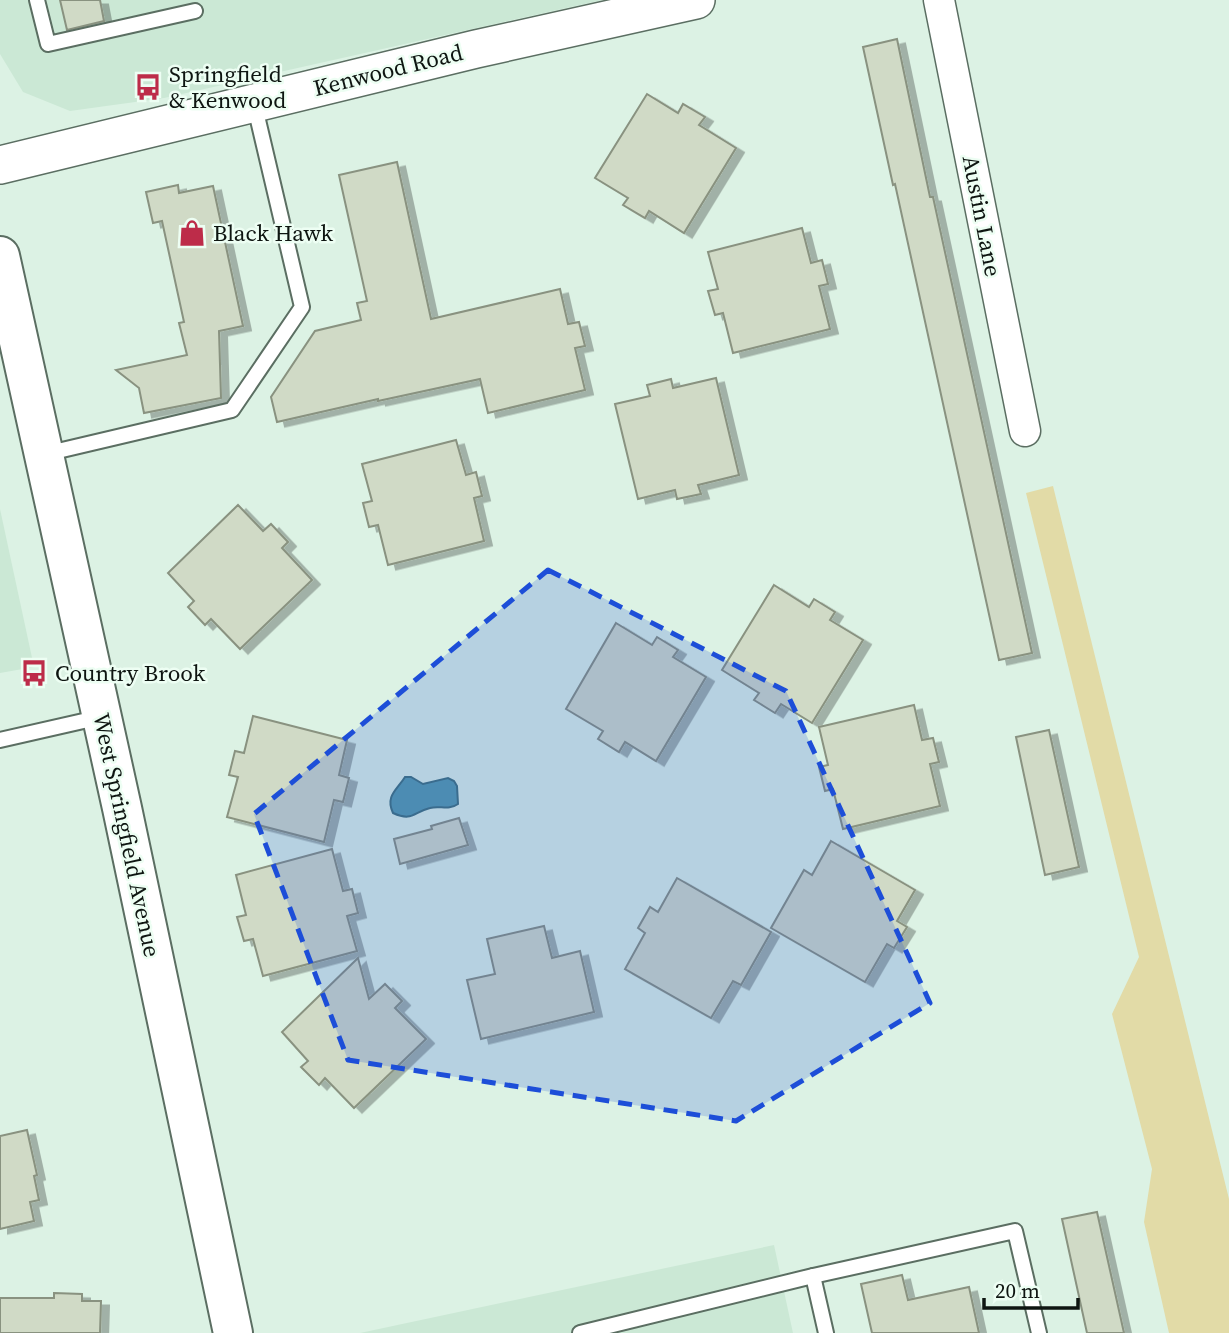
<svg xmlns="http://www.w3.org/2000/svg" width="1229" height="1333" viewBox="0 0 1229 1333" font-family="'Source Serif 4',serif">
  <style>
    .built { fill: #cbe8d5 }
    .green { fill: #e2dba7 }
    .water { fill: #589baa; stroke: #42737c; stroke-width: 2 }
    .building { fill: #d0dac6; stroke: #899280; stroke-width: 2; filter: url(#shadow) }
    .lines { fill: none; stroke-linecap: round; stroke-linejoin: round }
    .service-casing { stroke: #5b6e62; stroke-width: 18 }
    .minor-casing { stroke: #5b6e62; stroke-width: 33 }
    .tertiary-casing { stroke: #5b6e62; stroke-width: 40 }
    .secondary-casing { stroke: #5b6e62; stroke-width: 42 }
    .service { stroke: #fff; stroke-width: 14 }
    .minor { stroke: #fff; stroke-width: 30 }
    .tertiary { stroke: #fff; stroke-width: 37 }
    .secondary { stroke: #fff; stroke-width: 38 }
    .marked { fill: #1d4ed8; fill-opacity: 0.2; stroke: #1d4ed8; stroke-width: 5; stroke-dasharray: 14 9; stroke-linejoin: round }
    .labels { text-anchor: middle; stroke-width: 5; stroke-linejoin: round; paint-order: stroke }
    .street-label { font-size: 23px; fill: #0e1511; stroke: #edfef3 }
    .poi-label { font-size: 23px; fill: #0e1511; stroke: #edfef3; text-anchor: start }
  </style>
  <defs>
    <filter id="shadow"><feDropShadow dx="8" dy="4.5" stdDeviation="0" flood-color="#0004"/></filter>
  </defs>
  <rect width="100%" height="100%" fill="#dcf2e4"/>
  <g class="built">
    <path d="M 0,0 L 602,0 L 164,98 L 70,111 L 23,92 L 0,54 Z"/>
    <path d="M 0,509 L 34,667 L 0,673 Z"/>
    <path d="M 774,1245 L 793,1333 L 360,1333 Z"/>
  </g>
  <path class="green" d="M 1053,486 L 1229,1199 L 1229,1333 L 1169,1333 L 1144,1222 L 1152,1169 L 1112,1014 L 1139,957 L 1026,493 Z"/>
  <path class="water" d="M 405,777 L 411,777 L 423,784 L 448,778 L 454,781 L 457,786 L 458,804 C 448,811 440,805 430,808 C 413,812 413,822 393,813 C 385,796 397,790 405,777 Z"/>
  <g class="building">
    <path d="M 60,0 L 100,0 L 104,21 L 67,30 Z"/>
    <path d="M 897,39 L 930,197 L 933,197 L 1032,653 L 999,660 L 895,184 L 893,185 L 863,47 Z"/>
    <path d="M 647,94 L 678,113 L 683,104 L 705,117 L 699,125 L 736,148 L 684,233 L 649,211 L 645,218 L 623,205 L 628,198 L 595,178 Z"/>
    <path d="M 397,162 L 431,319 L 560,289 L 568,324 L 579,322 L 585,346 L 575,348 L 585,390 L 488,413 L 480,379 L 378,401 L 378,399 L 277,422 L 271,397 L 315,331 L 361,320 L 357,303 L 367,301 L 339,175 Z"/>
    <path d="M 178,185 L 179,193 L 213,186 L 243,326 L 219,331 L 221,398 L 144,413 L 139,388 L 116,370 L 187,355 L 179,323 L 184,322 L 162,221 L 153,223 L 146,192 Z"/>
    <path d="M 802,228 L 811,263 L 822,260 L 828,284 L 819,286 L 830,329 L 733,353 L 723,313 L 715,315 L 708,291 L 718,289 L 708,252 Z"/>
    <path d="M 716,378 L 739,475 L 698,485 L 701,494 L 677,499 L 675,490 L 638,499 L 615,404 L 650,396 L 647,385 L 671,379 L 673,388 Z"/>
    <path d="M 456,440 L 466,475 L 476,472 L 482,496 L 474,498 L 484,541 L 388,565 L 378,525 L 369,527 L 363,503 L 372,501 L 362,464 Z"/>
    <path d="M 238,505 L 263,531 L 271,524 L 288,542 L 282,548 L 312,580 L 240,649 L 211,619 L 205,625 L 188,607 L 194,601 L 168,573 Z"/>
    <path d="M 774,585 L 809,607 L 814,599 L 835,612 L 830,620 L 863,640 L 812,723 L 781,704 L 775,713 L 754,700 L 759,693 L 722,670 Z"/>
    <path d="M 616,623 L 652,645 L 657,637 L 678,650 L 673,657 L 706,677 L 656,761 L 625,742 L 619,752 L 598,739 L 603,731 L 566,709 Z"/>
    <path d="M 914,705 L 922,740 L 933,738 L 939,762 L 930,764 L 940,806 L 843,829 L 833,789 L 825,791 L 819,767 L 828,765 L 819,727 Z"/>
    <path d="M 253,716 L 347,740 L 339,775 L 349,778 L 343,802 L 334,800 L 324,842 L 227,817 L 238,777 L 229,775 L 235,751 L 244,753 Z"/>
    <path d="M 1049,730 L 1079,867 L 1045,875 L 1016,737 Z"/>
    <path d="M 459,818 L 468,845 L 400,864 L 394,839 L 432,829 L 431,826 Z"/>
    <path d="M 831,841 L 915,890 L 897,921 L 907,927 L 894,948 L 887,944 L 865,982 L 771,928 L 804,870 L 812,875 Z"/>
    <path d="M 332,849 L 343,891 L 352,889 L 358,913 L 347,916 L 357,951 L 263,976 L 253,939 L 244,941 L 237,917 L 246,915 L 236,875 Z"/>
    <path d="M 677,878 L 771,932 L 741,985 L 733,981 L 711,1018 L 625,969 L 645,933 L 638,928 L 650,907 L 658,912 Z"/>
    <path d="M 544,926 L 552,958 L 580,951 L 594,1012 L 481,1039 L 467,980 L 495,974 L 487,939 Z"/>
    <path d="M 358,958 L 369,999 L 385,984 L 402,1001 L 395,1008 L 426,1039 L 354,1108 L 325,1078 L 319,1085 L 301,1067 L 308,1061 L 282,1032 Z"/>
    <path d="M 27,1130 L 37,1175 L 34,1176 L 39,1200 L 30,1202 L 34,1221 L 0,1229 L 0,1136 Z"/>
    <path d="M 1097,1212 L 1124,1333 L 1087,1333 L 1062,1219 Z"/>
    <path d="M 902,1275 L 908,1300 L 969,1287 L 979,1333 L 872,1333 L 861,1284 Z"/>
    <path d="M 54,1293 L 82,1294 L 82,1301 L 101,1301 L 100,1333 L 0,1333 L 0,1298 L 54,1298 Z"/>
  </g>
  <g class="lines">
    <defs>
      <g id="service">
        <path d="M 37,0 L 48,44 L 195,11"/>
        <path d="M 45,454 L 232,410 L 302,307 L 254,103"/>
        <path d="M 0,740 L 101,717"/>
        <path d="M 813,1276 L 1015,1231 L 1039,1333"/>
        <path d="M 580,1333 L 813,1276 L 826,1333"/>
      </g>
      <path id="minor" d="M 939,0 L 1025,431"/>
      <path id="tertiary" d="M 0,165 L 476,49 L 696,0"/>
      <path id="secondary" d="M 0,256 L 122,808 L 233,1333"/>
    </defs>
    <use href="#service" class="service-casing"/>
    <use href="#minor" class="minor-casing"/>
    <use href="#tertiary" class="tertiary-casing"/>
    <use href="#secondary" class="secondary-casing"/>
    <use href="#service" class="service"/>
    <use href="#minor" class="minor"/>
    <use href="#tertiary" class="tertiary"/>
    <use href="#secondary" class="secondary"/>
  </g>
  <path class="marked" d="M 548,570 L 786,691 L 930,1003 L 736,1121 L 348,1060 L 254,814 Z"/>
  <defs>
    <symbol id="bus-bare" viewBox="-9 -9 18 18"><path d="M-5-6H5V4H4V6H2V4H-2V6H-4V4H-5ZM-3.5-4V0h7V-4ZM-3.5 1.2v1.5H-2V1.2ZM2 1.2v1.5H3.5V1.2Z" fill="#bd2c49" stroke="#edfef3" stroke-width="2.5" paint-order="stroke"/></symbol>
    <symbol id="shop-bare" viewBox="-9 -9 18 18"><path d="M-5-2.5h2.3a2.7 3.5 0 0 1 5.4 0H5L5.5 6h-11ZM-1.5-2.5h3a1.5 2.3 0 0 0-3 0Z" fill="#bd2c49" stroke="#edfef3" stroke-width="2.5" paint-order="stroke"/></symbol>
  </defs>
  <g fill-rule="evenodd">
    <use href="#bus-bare" x="129" y="68" width="38" height="38"/>
    <use href="#shop-bare" x="173" y="214" width="38" height="38"/>
    <use href="#bus-bare" x="15" y="654" width="38" height="38"/>
  </g>
  <g class="labels">
    <g class="street-label">
      <text transform="translate(388 70) rotate(-14)" y="8">Kenwood Road</text>
      <text transform="translate(982 216) rotate(79)" y="8">Austin Lane</text>
      <text transform="translate(127 835) rotate(78)" y="8">West Springfield Avenue</text>
    </g>
    <g class="poi-label">
      <text x="169" y="82">Springfield<tspan x="169" dy="26">&amp; Kenwood</tspan></text>
      <text x="213" y="241">Black Hawk</text>
      <text x="55" y="681">Country Brook</text>
    </g>
  </g>
  <path d="M984 1298v10h94v-10" fill="none" stroke="#0e1511" stroke-width="3.5"/>
  <text x="995" y="1298" font-size="21" fill="#0e1511" stroke="#edfef3" stroke-width="5" paint-order="stroke">20 m</text>
</svg>
